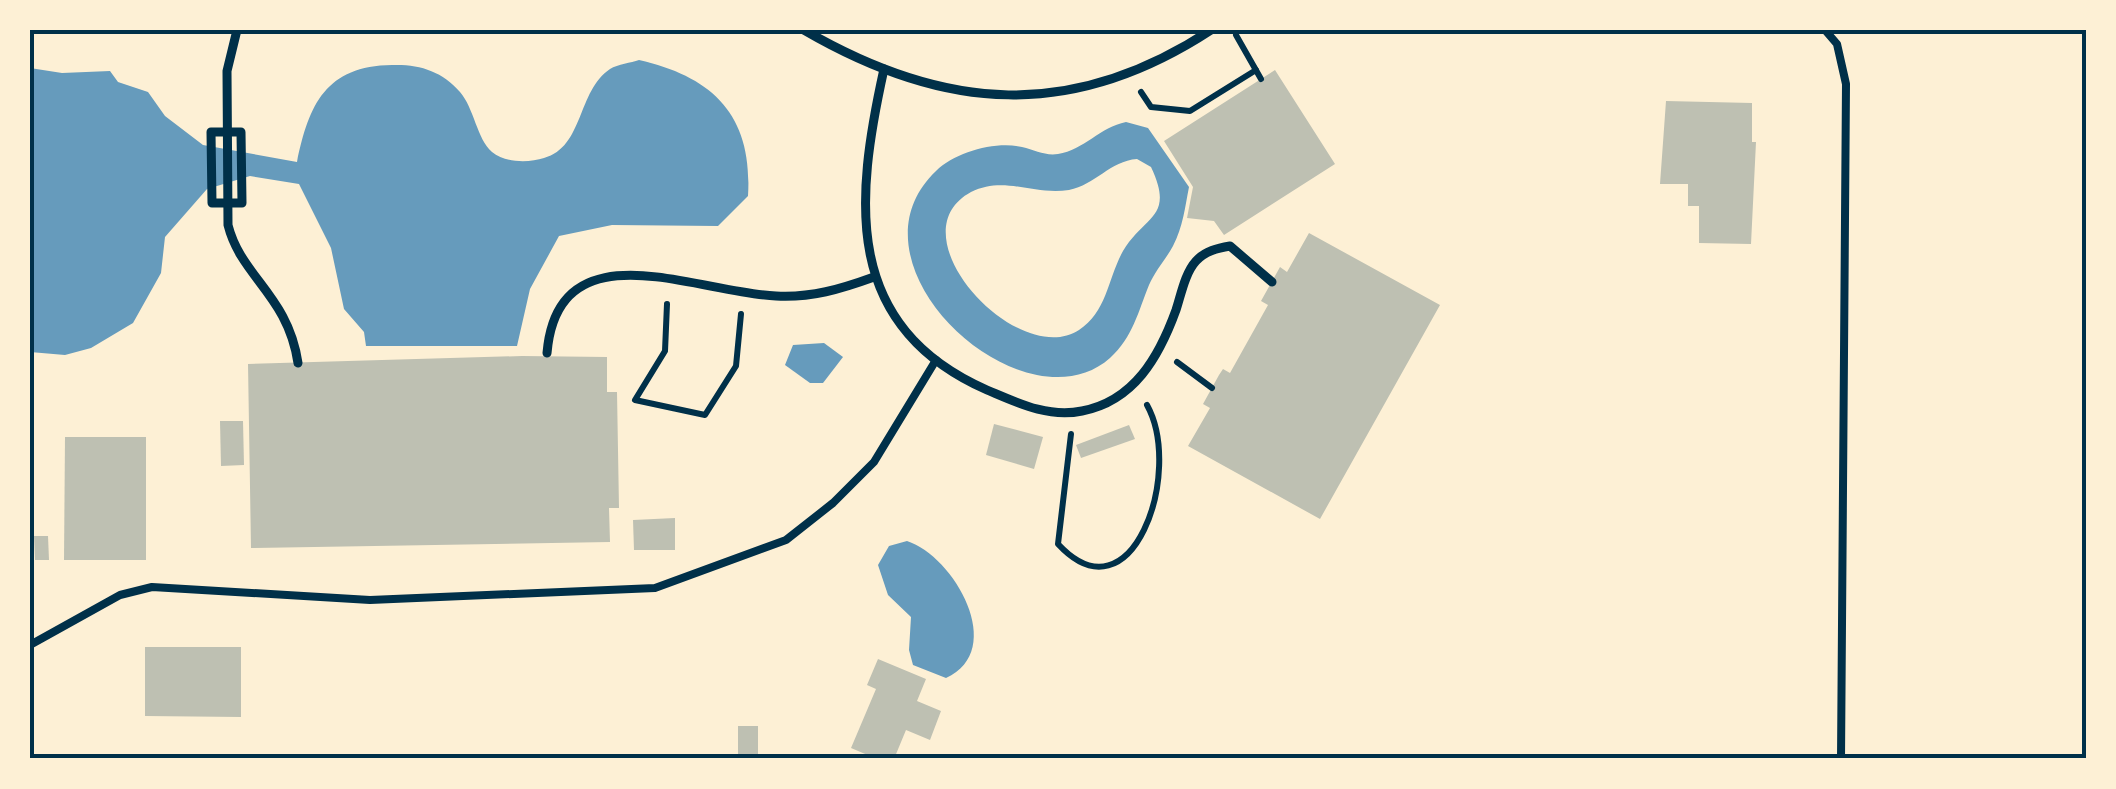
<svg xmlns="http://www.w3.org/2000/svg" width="2116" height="789" viewBox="0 0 2116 789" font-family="'Public Sans',sans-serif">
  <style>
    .water { fill: #669bbc; fill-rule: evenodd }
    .building { fill: #bec0b2 }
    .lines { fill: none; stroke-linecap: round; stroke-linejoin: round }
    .path { stroke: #003049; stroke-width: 6 }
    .service { stroke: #003049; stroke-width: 8 }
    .pedestrian { stroke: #003049; stroke-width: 9 }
    .neatline { fill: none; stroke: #003049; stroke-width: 4 }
  </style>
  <rect width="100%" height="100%" fill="#fdf0d5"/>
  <g class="water">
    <path d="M 639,60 C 713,77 753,115 748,196 L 718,226 L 612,225 L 559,236 L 530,289 L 517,346 L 366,346 L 364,332 L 344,309 L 331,248 L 299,184 L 250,176 L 207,189 L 165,237 L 161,273 L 133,323 L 91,348 L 65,355 L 30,352 L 30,68 L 62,73 L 110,71 L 118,82 L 148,92 L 165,116 L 203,145 L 297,162 C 309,104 326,66 392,65 C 419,64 442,71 460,92 C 474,108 477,139 492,152 C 505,163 529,163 544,158 C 584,147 577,91 610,69 C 618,64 631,63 639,60 Z"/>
    <path d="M 1126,122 L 1148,128 L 1189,187 C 1185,207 1183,227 1173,246 C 1166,259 1155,271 1149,285 C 1138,312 1133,337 1110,358 C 1024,434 837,265 936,171 C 956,152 995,141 1022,147 C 1035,150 1045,156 1058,154 C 1084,150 1100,127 1126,122 ZM 1137,159 L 1151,167 C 1175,218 1145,215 1123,251 C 1108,278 1107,312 1079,330 C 1018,370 892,235 971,192 C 1005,175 1034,196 1069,190 C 1095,185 1110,161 1137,159 Z"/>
    <path d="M 824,343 L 843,357 L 823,383 L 810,383 L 785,365 L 793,345 Z"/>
    <path d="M 907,541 C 954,556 1008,650 946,678 L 913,665 L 909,650 L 911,617 L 888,595 L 878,565 L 889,546 Z"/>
  </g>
  <g class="building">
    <path d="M 1275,70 L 1335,164 L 1224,235 L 1214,221 L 1187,218 L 1193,187 L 1164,141 Z"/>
    <path d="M 1666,101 L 1752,103 L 1752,142 L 1756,142 L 1751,244 L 1699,243 L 1699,206 L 1688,206 L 1688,184 L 1660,184 Z"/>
    <path d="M 1309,233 L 1440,305 L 1320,519 L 1188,446 L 1210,408 L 1203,404 L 1219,375 L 1223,369 L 1230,373 L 1268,305 L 1261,301 L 1280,267 L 1287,272 Z"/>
    <path d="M 522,356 L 607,357 L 607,392 L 617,392 L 619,508 L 609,508 L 610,542 L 251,548 L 248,364 Z"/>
    <path d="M 220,421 L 243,421 L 244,465 L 221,466 Z"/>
    <path d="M 994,424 L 1043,437 L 1034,469 L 986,455 Z"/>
    <path d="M 1129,425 L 1135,439 L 1081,458 L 1076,445 Z"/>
    <path d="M 65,437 L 146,437 L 146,560 L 64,560 Z"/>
    <path d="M 675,518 L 675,550 L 634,550 L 633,520 Z"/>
    <path d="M 34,536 L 48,536 L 49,560 L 35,560 Z"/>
    <path d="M 145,647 L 241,647 L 241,717 L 145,716 Z"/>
    <path d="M 878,659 L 926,679 L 917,701 L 941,711 L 930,740 L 906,730 L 894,759 L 877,759 L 851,748 L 876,689 L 867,685 Z"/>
    <rect x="738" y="726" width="20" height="33"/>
  </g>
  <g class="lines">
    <g class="path">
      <path d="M 1236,35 L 1261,79"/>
      <path d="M 1141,92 L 1151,107 L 1190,111 L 1256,70"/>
      <path d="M 667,304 L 665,351 L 635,400 L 705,415 L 736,366 L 741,314"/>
      <path d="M 1177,362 L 1212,388"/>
      <path d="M 1071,434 L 1058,544 C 1132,624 1184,472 1147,405"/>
    </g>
    <g class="service">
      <path d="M 1825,30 L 1837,44 L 1846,84 L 1841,759"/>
      <path d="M 30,645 L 120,595 L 152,587 L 370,600 L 655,588 L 786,540 L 833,503 L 874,462 L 936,360"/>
    </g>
    <g class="pedestrian">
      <path d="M 237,30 L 227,71 L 228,225 C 241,277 288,295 298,363"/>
      <path d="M 804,30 C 945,112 1072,121 1211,30"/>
      <path d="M 884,69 C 855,200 842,326 987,390 C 1018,403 1048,418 1082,411 C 1134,401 1159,357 1176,310 C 1181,295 1185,273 1196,261 C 1205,251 1218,248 1230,246 L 1272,282"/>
      <path d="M 211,132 L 241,132 L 242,203 L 212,203 Z"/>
      <path d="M 547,353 C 558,225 697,293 776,296 C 811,298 841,289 874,277"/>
    </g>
  </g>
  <rect width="2116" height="789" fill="none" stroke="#fdf0d5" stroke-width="65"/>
  <rect x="32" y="32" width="2052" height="724" class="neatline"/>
</svg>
